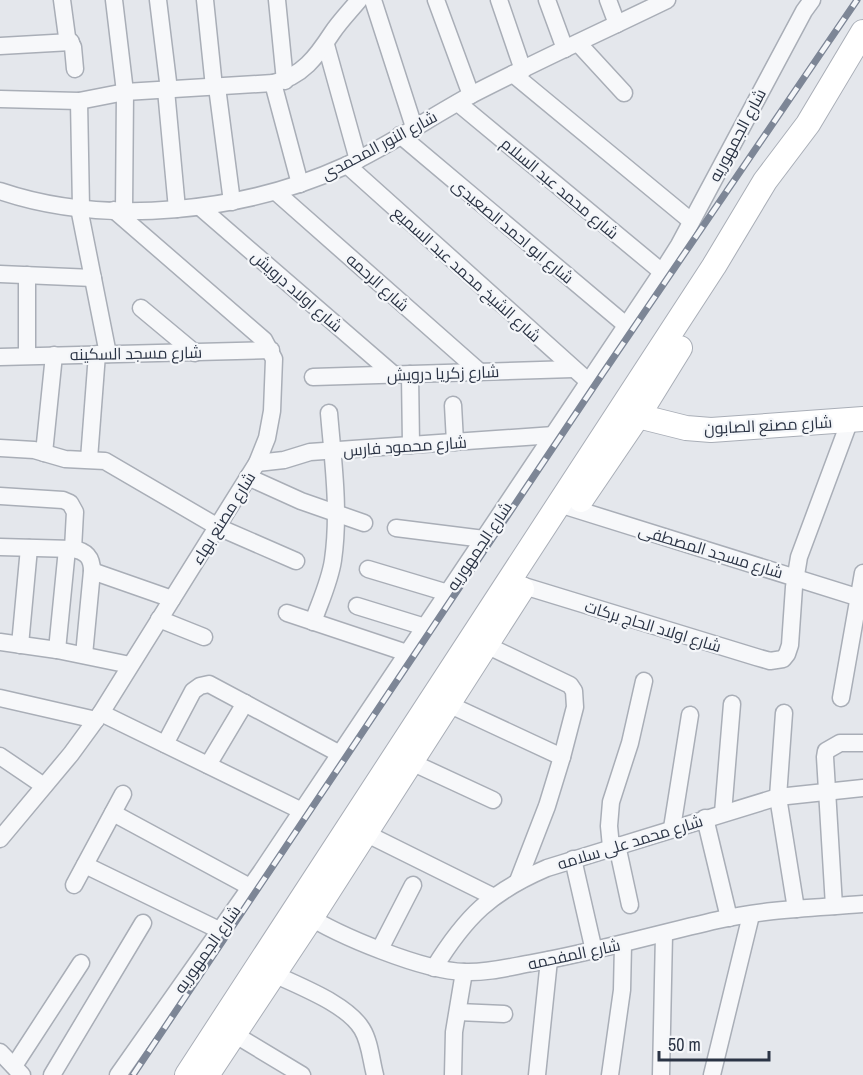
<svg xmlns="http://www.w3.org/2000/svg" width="863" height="1075" viewBox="0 0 863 1075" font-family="'Archivo Narrow',Cairo,sans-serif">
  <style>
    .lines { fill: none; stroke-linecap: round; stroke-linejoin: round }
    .street-casing { stroke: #a9aeb7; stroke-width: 19 }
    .secondary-casing { stroke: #a9aeb7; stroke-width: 26 }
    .street { stroke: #f7f8fa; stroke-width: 16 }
    .secondary { stroke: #fff; stroke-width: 24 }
    .rail-casing { stroke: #7d8696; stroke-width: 7 }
    .rail { stroke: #f4f6f9; stroke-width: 4.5; stroke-dasharray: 14; stroke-linecap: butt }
    .labels { text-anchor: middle; stroke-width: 4.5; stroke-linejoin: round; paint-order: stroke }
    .street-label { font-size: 16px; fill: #2b3445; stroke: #f4f6f9 }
  </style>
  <rect width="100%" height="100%" fill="#e4e7ec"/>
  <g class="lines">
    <defs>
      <g id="street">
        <path d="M 62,0 L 67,37 L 73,47 L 75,69"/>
        <path d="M 114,0 L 125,92 L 124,210"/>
        <path d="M 158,0 L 169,90"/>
        <path d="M 205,0 L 214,87"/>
        <path d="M 277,0 L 285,81"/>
        <path d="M 373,0 L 414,127"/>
        <path d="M 436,0 L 471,95"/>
        <path d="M 499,0 L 523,70"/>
        <path d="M 547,0 L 565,49"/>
        <path d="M 608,0 L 617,24"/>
        <path d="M 578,43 L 624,93"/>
        <path d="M 326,45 L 358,160"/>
        <path d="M 0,46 L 71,42"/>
        <path d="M 513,74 L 691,221"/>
        <path d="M 273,83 L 300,184"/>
        <path d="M 217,87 L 232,202"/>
        <path d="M 166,90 L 177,209"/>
        <path d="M 0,99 L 79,101 L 125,92 L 273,83 C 302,77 317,56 332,33 C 340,21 350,11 359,0"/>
        <path d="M 79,101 L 81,208"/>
        <path d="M 458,103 L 662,272"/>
        <path d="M 400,135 L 627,326"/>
        <path d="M 347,165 L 589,382"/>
        <path d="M 0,191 C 106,227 244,212 345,166 C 388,146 429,118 471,95 C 535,62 601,32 667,0"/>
        <path d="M 276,192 L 480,372"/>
        <path d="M 200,207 L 393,374"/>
        <path d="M 79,208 L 108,354"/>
        <path d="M 0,274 L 93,278"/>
        <path d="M 141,308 L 195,353"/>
        <path d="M 27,355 L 27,275"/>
        <path d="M 0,357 L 271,350"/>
        <path d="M 410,374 L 411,445"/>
        <path d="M 313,377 L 573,369"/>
        <path d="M 453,405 L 455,442"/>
        <path d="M 0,448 L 34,450 L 65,459 L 105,461 L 218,527 L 296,561"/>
        <path d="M 44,453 L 54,355"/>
        <path d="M 89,459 L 97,354"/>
        <path d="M 257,463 L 284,460 L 310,452 L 554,435"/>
        <path d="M 248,477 L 301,501 L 364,523"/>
        <path d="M 0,496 L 63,500 L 70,503 L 75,512 L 73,549"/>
        <path d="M 559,504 L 863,599"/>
        <path d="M 396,528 L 484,539"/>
        <path d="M 0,547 L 73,549 C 86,551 92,558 92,571 L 84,655"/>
        <path d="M 368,569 L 448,593"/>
        <path d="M 92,571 L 172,599"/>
        <path d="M 524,586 L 756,657 L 770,661 L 783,659 L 787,654 L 790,645 L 794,587 L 799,557 L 850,420"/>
        <path d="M 357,606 L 425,627"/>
        <path d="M 287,613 L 407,653"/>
        <path d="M 159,619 L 204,637"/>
        <path d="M 313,622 C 320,602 330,581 333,560 C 340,511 333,461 329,413"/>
        <path d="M 0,642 L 57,650 L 130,665"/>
        <path d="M 20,645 L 29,548"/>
        <path d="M 486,645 L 570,685 L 574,691 L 575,707 L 562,757 L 547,806 L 518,881"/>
        <path d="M 57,650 L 67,549"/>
        <path d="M 0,698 L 96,720"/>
        <path d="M 841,698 L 863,573"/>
        <path d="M 448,704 L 562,757"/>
        <path d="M 101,713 L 302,811"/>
        <path d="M 784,713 L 778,797 L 796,909"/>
        <path d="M 165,744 L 193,691 L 200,686 L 209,684 L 340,754"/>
        <path d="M 0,756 L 44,786"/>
        <path d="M 411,762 L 493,800"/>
        <path d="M 208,765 L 245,703"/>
        <path d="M 113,813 L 250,887"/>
        <path d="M 723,813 L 732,704"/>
        <path d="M 705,818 L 729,918"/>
        <path d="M 672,828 L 690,715"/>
        <path d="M 365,833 L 494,897"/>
        <path d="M 0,839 L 71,754 L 101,713 L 257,463 L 267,438 L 272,411 L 274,359 L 264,340 L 114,210"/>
        <path d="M 617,845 L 630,905"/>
        <path d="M 611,847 L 609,826 L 611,802 L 630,743 L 644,681"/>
        <path d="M 573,859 L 594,951"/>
        <path d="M 85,865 L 221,931"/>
        <path d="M 74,885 L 123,794"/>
        <path d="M 834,906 L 825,757 L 826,751 L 840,743 L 863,743"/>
        <path d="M 303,913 C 339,936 423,971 465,972 C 487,973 510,967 532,963 C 595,952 656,934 718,920 C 765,909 815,908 863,904"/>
        <path d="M 380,949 L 413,885"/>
        <path d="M 434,968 C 466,916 491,892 547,868 L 778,797 L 863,788"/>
        <path d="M 274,974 C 301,987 347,1004 362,1029 C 370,1042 371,1060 375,1075"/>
        <path d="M 458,1012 L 504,1014"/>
        <path d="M 234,1034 L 302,1075"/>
        <path d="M 0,1052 L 22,1075"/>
        <path d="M 14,1066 L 81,963"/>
        <path d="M 52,1075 L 143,923"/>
        <path d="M 118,1075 L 261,872 L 662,272 L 679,245 L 804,11 L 812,0"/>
        <path d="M 453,1075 L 454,1032 L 464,972"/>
        <path d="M 537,1075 L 549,960"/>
        <path d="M 610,1075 L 622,990 L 623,944"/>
        <path d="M 661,1075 L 664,934"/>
        <path d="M 712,1075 L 751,915"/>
      </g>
      <g id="secondary">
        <path d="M 638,416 L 686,428 L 711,430 L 863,419"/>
        <path d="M 581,500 L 638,416 L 680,348"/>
        <path d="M 187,1075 L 714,266 L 765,181 L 808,124 L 863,32"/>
        <path d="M 207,1075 L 311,918 L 522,589"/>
      </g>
    </defs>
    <use href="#street" class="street-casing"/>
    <use href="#secondary" class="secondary-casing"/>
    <use href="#street" class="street"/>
    <use href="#secondary" class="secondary"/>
    <defs>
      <path id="rail" d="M 133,1075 L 603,373 L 857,0"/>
    </defs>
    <use href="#rail" class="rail-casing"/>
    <use href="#rail" class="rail"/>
  </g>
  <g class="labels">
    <g class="street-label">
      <text transform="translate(737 135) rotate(-62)" y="6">شارع الجمهوريه</text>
      <text transform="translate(379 145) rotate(-28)" y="6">شارع النور المحمدى</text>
      <text transform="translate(560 188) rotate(40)" y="6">شارع محمد عبد السلام</text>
      <text transform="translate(513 231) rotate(40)" y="6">شارع ابو احمد الصعيدى</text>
      <text transform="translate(467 274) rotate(42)" y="6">شارع الشيخ محمد عبد السميع</text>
      <text transform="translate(378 282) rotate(42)" y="6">شارع الرحمه</text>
      <text transform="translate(297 291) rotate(41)" y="6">شارع اولاد درويش</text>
      <text transform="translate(136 353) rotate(-1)" y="6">شارع مسجد السكينه</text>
      <text transform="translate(443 373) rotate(-2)" y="6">شارع زكريا درويش</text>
      <text transform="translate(768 425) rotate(-3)" y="6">شارع مصنع الصابون</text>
      <text transform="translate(405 446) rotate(-4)" y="6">شارع محمود فارس</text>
      <text transform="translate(223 518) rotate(-58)" y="6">شارع مصنع بهاء</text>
      <text transform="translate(479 546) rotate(-56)" y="6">شارع الجمهوريه</text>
      <text transform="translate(711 551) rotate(17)" y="6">شارع مسجد المصطفى</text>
      <text transform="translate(653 626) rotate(17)" y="6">شارع اولاد الحاج بركات</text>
      <text transform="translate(630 842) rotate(-17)" y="6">شارع محمد على سلامه</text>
      <text transform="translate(207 949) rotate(-55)" y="6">شارع الجمهوريه</text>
      <text transform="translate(574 954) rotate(-12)" y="6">شارع المفحمه</text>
    </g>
  </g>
  <path d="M659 1051v9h110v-9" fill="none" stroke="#2b3445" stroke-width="3"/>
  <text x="668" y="1051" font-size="18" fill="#2b3445" stroke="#f4f6f9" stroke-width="4.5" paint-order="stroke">50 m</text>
</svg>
